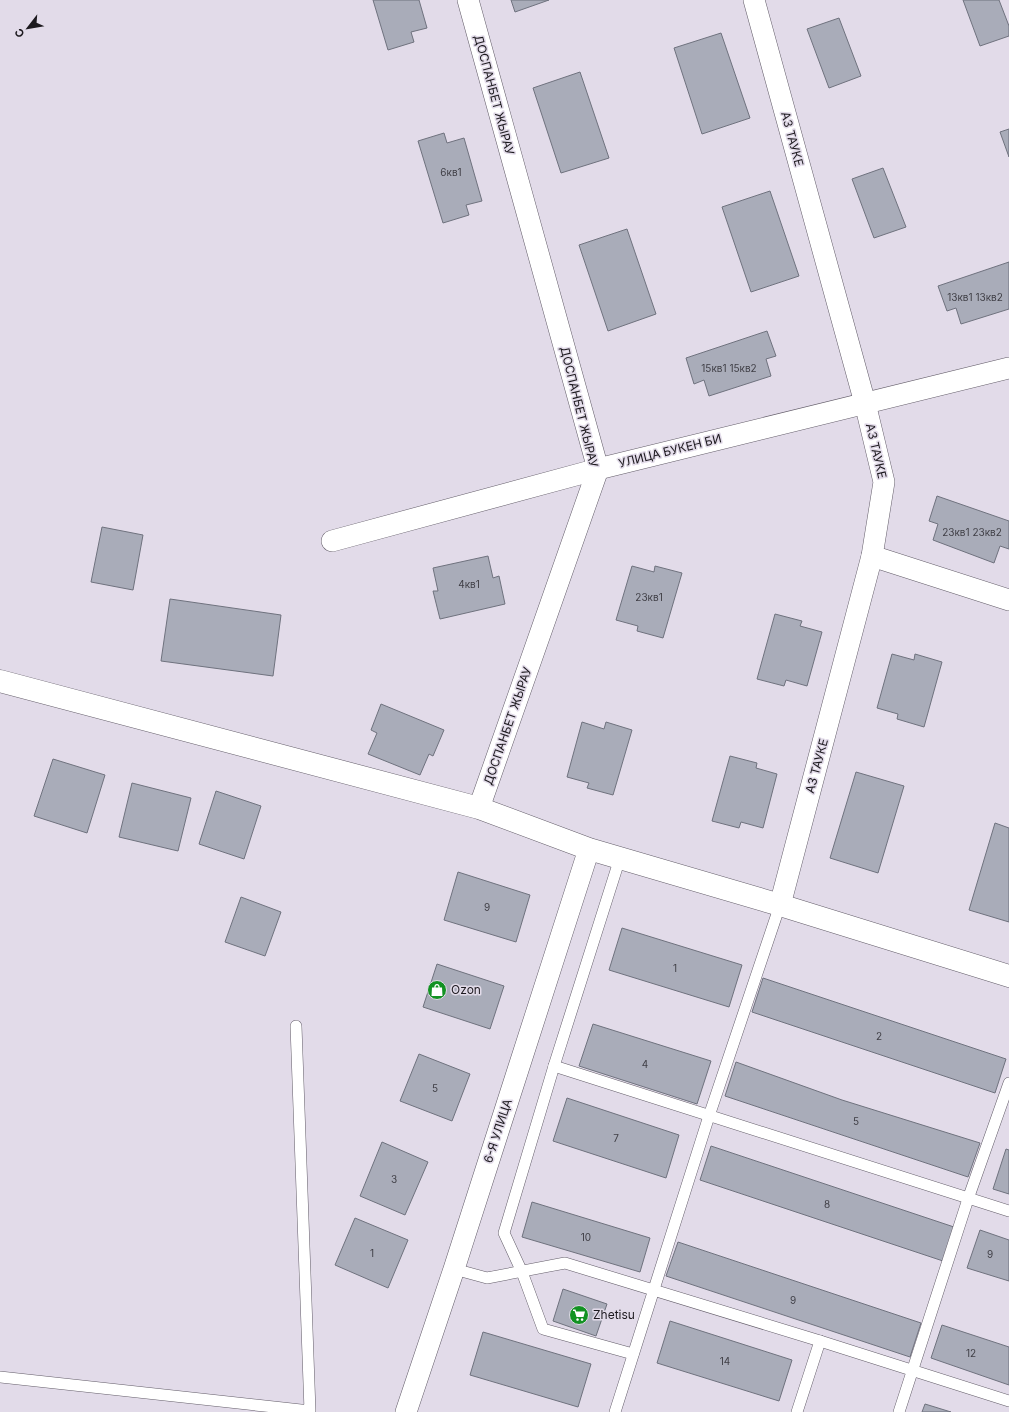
<svg xmlns="http://www.w3.org/2000/svg" width="1009" height="1412" viewBox="0 0 1009 1412" font-family="Inter,sans-serif">
  <style>
    .building { fill: #a9acb9; stroke: #6f727e }
    .lines { fill: none; stroke-linecap: round; stroke-linejoin: round }
    .lane-casing { stroke: #635d69; stroke-width: 12 }
    .street-casing { stroke: #635d69; stroke-width: 22 }
    .secondary-casing { stroke: #635d69; stroke-width: 23 }
    .lane { stroke: #fff; stroke-width: 11 }
    .street { stroke: #fff; stroke-width: 21 }
    .secondary { stroke: #fff; stroke-width: 22 }
    .labels { text-anchor: middle; stroke-width: 3; stroke-linejoin: round; paint-order: stroke }
    .number-label { font-size: 10px; fill: #3f3e45 }
    .street-label { font-size: 12px; fill: #1c191e; stroke: #e2dbe9 }
    .poi-label { font-size: 12px; fill: #1c191e; stroke: #e2dbe9; text-anchor: start }
  </style>
  <rect width="100%" height="100%" fill="#e2dbe9"/>
  <g class="building">
    <path d="M 373,0 L 419,0 L 427,28 L 411,32 L 414,42 L 388,50 Z"/>
    <path d="M 511,0 L 549,0 L 515,12 Z"/>
    <path d="M 963,0 L 999,0 L 1009,26 L 1009,36 L 980,46 Z"/>
    <path d="M 839,18 L 861,76 L 829,88 L 807,29 Z"/>
    <path d="M 721,33 L 750,118 L 702,134 L 674,48 Z"/>
    <path d="M 580,72 L 609,158 L 561,173 L 533,88 Z"/>
    <path d="M 1009,129 L 1009,157 L 1000,132 Z"/>
    <path d="M 444,133 L 447,143 L 464,138 L 482,201 L 466,205 L 469,215 L 443,223 L 418,141 Z"/>
    <path d="M 883,168 L 906,227 L 874,238 L 852,179 Z"/>
    <path d="M 770,191 L 799,276 L 751,292 L 722,207 Z"/>
    <path d="M 627,229 L 656,314 L 608,331 L 579,245 Z"/>
    <path d="M 1009,262 L 1009,309 L 961,324 L 956,308 L 947,311 L 938,286 Z"/>
    <path d="M 767,331 L 776,356 L 766,359 L 771,376 L 709,396 L 704,380 L 694,384 L 686,358 Z"/>
    <path d="M 937,496 L 1009,521 L 1009,549 L 1000,546 L 994,563 L 933,540 L 938,524 L 929,521 Z"/>
    <path d="M 102,527 L 143,535 L 133,590 L 91,582 Z"/>
    <path d="M 488,556 L 493,578 L 499,576 L 505,604 L 440,619 L 433,591 L 438,591 L 433,568 Z"/>
    <path d="M 632,566 L 654,572 L 655,566 L 682,573 L 663,638 L 637,631 L 638,626 L 616,620 Z"/>
    <path d="M 170,599 L 281,615 L 273,676 L 161,661 Z"/>
    <path d="M 775,614 L 802,621 L 800,626 L 822,632 L 807,686 L 786,680 L 784,686 L 757,679 Z"/>
    <path d="M 892,654 L 914,660 L 915,654 L 942,662 L 924,727 L 897,719 L 898,714 L 877,708 Z"/>
    <path d="M 381,704 L 444,730 L 433,756 L 429,754 L 420,775 L 368,754 L 377,733 L 371,730 Z"/>
    <path d="M 582,722 L 604,729 L 606,722 L 632,730 L 613,795 L 587,788 L 589,783 L 567,777 Z"/>
    <path d="M 730,756 L 757,763 L 756,768 L 777,774 L 763,828 L 741,822 L 739,828 L 712,821 Z"/>
    <path d="M 53,759 L 105,775 L 87,833 L 34,816 Z"/>
    <path d="M 856,772 L 904,786 L 878,873 L 830,858 Z"/>
    <path d="M 132,783 L 191,798 L 178,851 L 119,837 Z"/>
    <path d="M 216,791 L 261,806 L 244,859 L 199,844 Z"/>
    <path d="M 995,823 L 1009,828 L 1009,922 L 969,910 Z"/>
    <path d="M 458,872 L 530,895 L 516,942 L 444,920 Z"/>
    <path d="M 241,897 L 281,912 L 265,956 L 225,942 Z"/>
    <path d="M 622,928 L 742,965 L 729,1007 L 609,970 Z"/>
    <path d="M 437,964 L 504,986 L 490,1029 L 423,1007 Z"/>
    <path d="M 763,978 L 1006,1059 L 995,1093 L 752,1012 Z"/>
    <path d="M 593,1024 L 711,1061 L 697,1104 L 579,1066 Z"/>
    <path d="M 419,1054 L 470,1074 L 452,1121 L 400,1101 Z"/>
    <path d="M 736,1062 L 842,1100 L 980,1143 L 968,1177 L 725,1096 Z"/>
    <path d="M 567,1098 L 679,1135 L 666,1178 L 553,1141 Z"/>
    <path d="M 382,1142 L 428,1162 L 405,1215 L 360,1196 Z"/>
    <path d="M 711,1146 L 954,1227 L 943,1261 L 700,1180 Z"/>
    <path d="M 1006,1149 L 1009,1150 L 1009,1194 L 993,1189 Z"/>
    <path d="M 532,1202 L 650,1238 L 640,1272 L 522,1237 Z"/>
    <path d="M 355,1218 L 408,1240 L 388,1288 L 335,1265 Z"/>
    <path d="M 980,1230 L 1009,1240 L 1009,1281 L 967,1268 Z"/>
    <path d="M 678,1242 L 921,1323 L 910,1357 L 666,1276 Z"/>
    <path d="M 563,1289 L 607,1304 L 596,1336 L 553,1321 Z"/>
    <path d="M 670,1321 L 792,1360 L 779,1401 L 657,1363 Z"/>
    <path d="M 942,1325 L 1009,1347 L 1009,1385 L 931,1358 Z"/>
    <path d="M 483,1332 L 591,1364 L 578,1407 L 470,1375 Z"/>
    <path d="M 925,1404 L 951,1412 L 922,1412 Z"/>
  </g>
  <g class="lines">
    <defs>
      <g id="lane">
        <path d="M 620,858 L 554,1066 L 504,1233 L 522,1272 L 543,1329 L 633,1354"/>
        <path d="M 554,1066 L 1009,1211"/>
        <path d="M 454,1269 L 487,1278 L 565,1263 L 820,1341 L 1009,1401"/>
        <path d="M 0,1377 L 310,1411 L 296,1026"/>
        <path d="M 615,1412 L 709,1116 L 780,905"/>
        <path d="M 797,1412 L 820,1341"/>
        <path d="M 899,1412 L 968,1199 L 1009,1083"/>
      </g>
      <g id="street">
        <path d="M 468,0 L 598,469 L 479,808"/>
        <path d="M 754,0 L 865,403 L 884,482 L 872,556 L 780,905"/>
        <path d="M 332,541 L 598,469 L 1009,368"/>
        <path d="M 872,556 L 1009,600"/>
        <path d="M 406,1412 L 454,1269 L 589,849"/>
      </g>
      <path id="secondary" d="M 0,681 L 479,808 L 589,849 L 780,905 L 1009,976"/>
    </defs>
    <use href="#lane" class="lane-casing"/>
    <use href="#street" class="street-casing"/>
    <use href="#secondary" class="secondary-casing"/>
    <use href="#lane" class="lane"/>
    <use href="#street" class="street"/>
    <use href="#secondary" class="secondary"/>
  </g>
  <defs>
    <symbol id="shop-disc" viewBox="-11 -11 22 22"><circle r="9.5" fill="#129222" stroke="#e2dbe9"/><path d="M-5-2.5h2.3a2.7 3.5 0 0 1 5.4 0H5L5.5 6h-11ZM-1.5-2.5h3a1.5 2.3 0 0 0-3 0Z" fill="#fff"/></symbol>
    <symbol id="supermarket-disc" viewBox="-11 -11 22 22"><circle r="9.5" fill="#129222" stroke="#e2dbe9"/><path d="M-6-5.5h2.5l.6 2H6L4.5 2H-2.5L-4.4-4H-6ZM-1.5 3.2a1.3 1.3 0 1 0 .1 0ZM3 3.2a1.3 1.3 0 1 0 .1 0Z" fill="#fff"/></symbol>
  </defs>
  <g fill-rule="evenodd">
    <use href="#shop-disc" x="426" y="979" width="22" height="22"/>
    <use href="#supermarket-disc" x="568" y="1304" width="22" height="22"/>
  </g>
  <g class="labels">
    <g class="number-label">
      <text x="451" y="176">6кв1</text>
      <text x="975" y="301">13кв1 13кв2</text>
      <text x="729" y="372">15кв1 15кв2</text>
      <text x="972" y="536">23кв1 23кв2</text>
      <text x="469" y="588">4кв1</text>
      <text x="649" y="601">23кв1</text>
      <text x="487" y="911">9</text>
      <text x="675" y="972">1</text>
      <text x="879" y="1040">2</text>
      <text x="645" y="1068">4</text>
      <text x="435" y="1092">5</text>
      <text x="856" y="1125">5</text>
      <text x="616" y="1142">7</text>
      <text x="394" y="1183">3</text>
      <text x="827" y="1208">8</text>
      <text x="586" y="1241">10</text>
      <text x="372" y="1257">1</text>
      <text x="990" y="1258">9</text>
      <text x="793" y="1304">9</text>
      <text x="971" y="1357">12</text>
      <text x="725" y="1365">14</text>
    </g>
    <g class="street-label">
      <text transform="translate(494 95) rotate(75)" y="4">ДОСПАНБЕТ ЖЫРАУ</text>
      <text transform="translate(792 139) rotate(75)" y="4">АЗ ТАУКЕ</text>
      <text transform="translate(579 407) rotate(76)" y="4">ДОСПАНБЕТ ЖЫРАУ</text>
      <text transform="translate(670 451) rotate(-14)" y="4">УЛИЦА БУКЕН БИ</text>
      <text transform="translate(876 451) rotate(77)" y="4">АЗ ТАУКЕ</text>
      <text transform="translate(508 726) rotate(-71)" y="4">ДОСПАНБЕТ ЖЫРАУ</text>
      <text transform="translate(817 766) rotate(-75)" y="4">АЗ ТАУКЕ</text>
      <text transform="translate(498 1131) rotate(-72)" y="4">6-Я УЛИЦА</text>
    </g>
    <g class="poi-label">
      <text x="451" y="994">Ozon</text>
      <text x="593" y="1319">Zhetisu</text>
    </g>
  </g>
  <g transform="translate(28 28) rotate(239)" stroke="#e2dbe9" stroke-width="3" paint-order="stroke">
  <path d="M0-3L7 15L0 10L-7 15Z" fill="#1c191e"/>
  <text y="-6" font-size="11" font-weight="bold" text-anchor="middle" fill="#1c191e">С</text>
  </g>
</svg>
